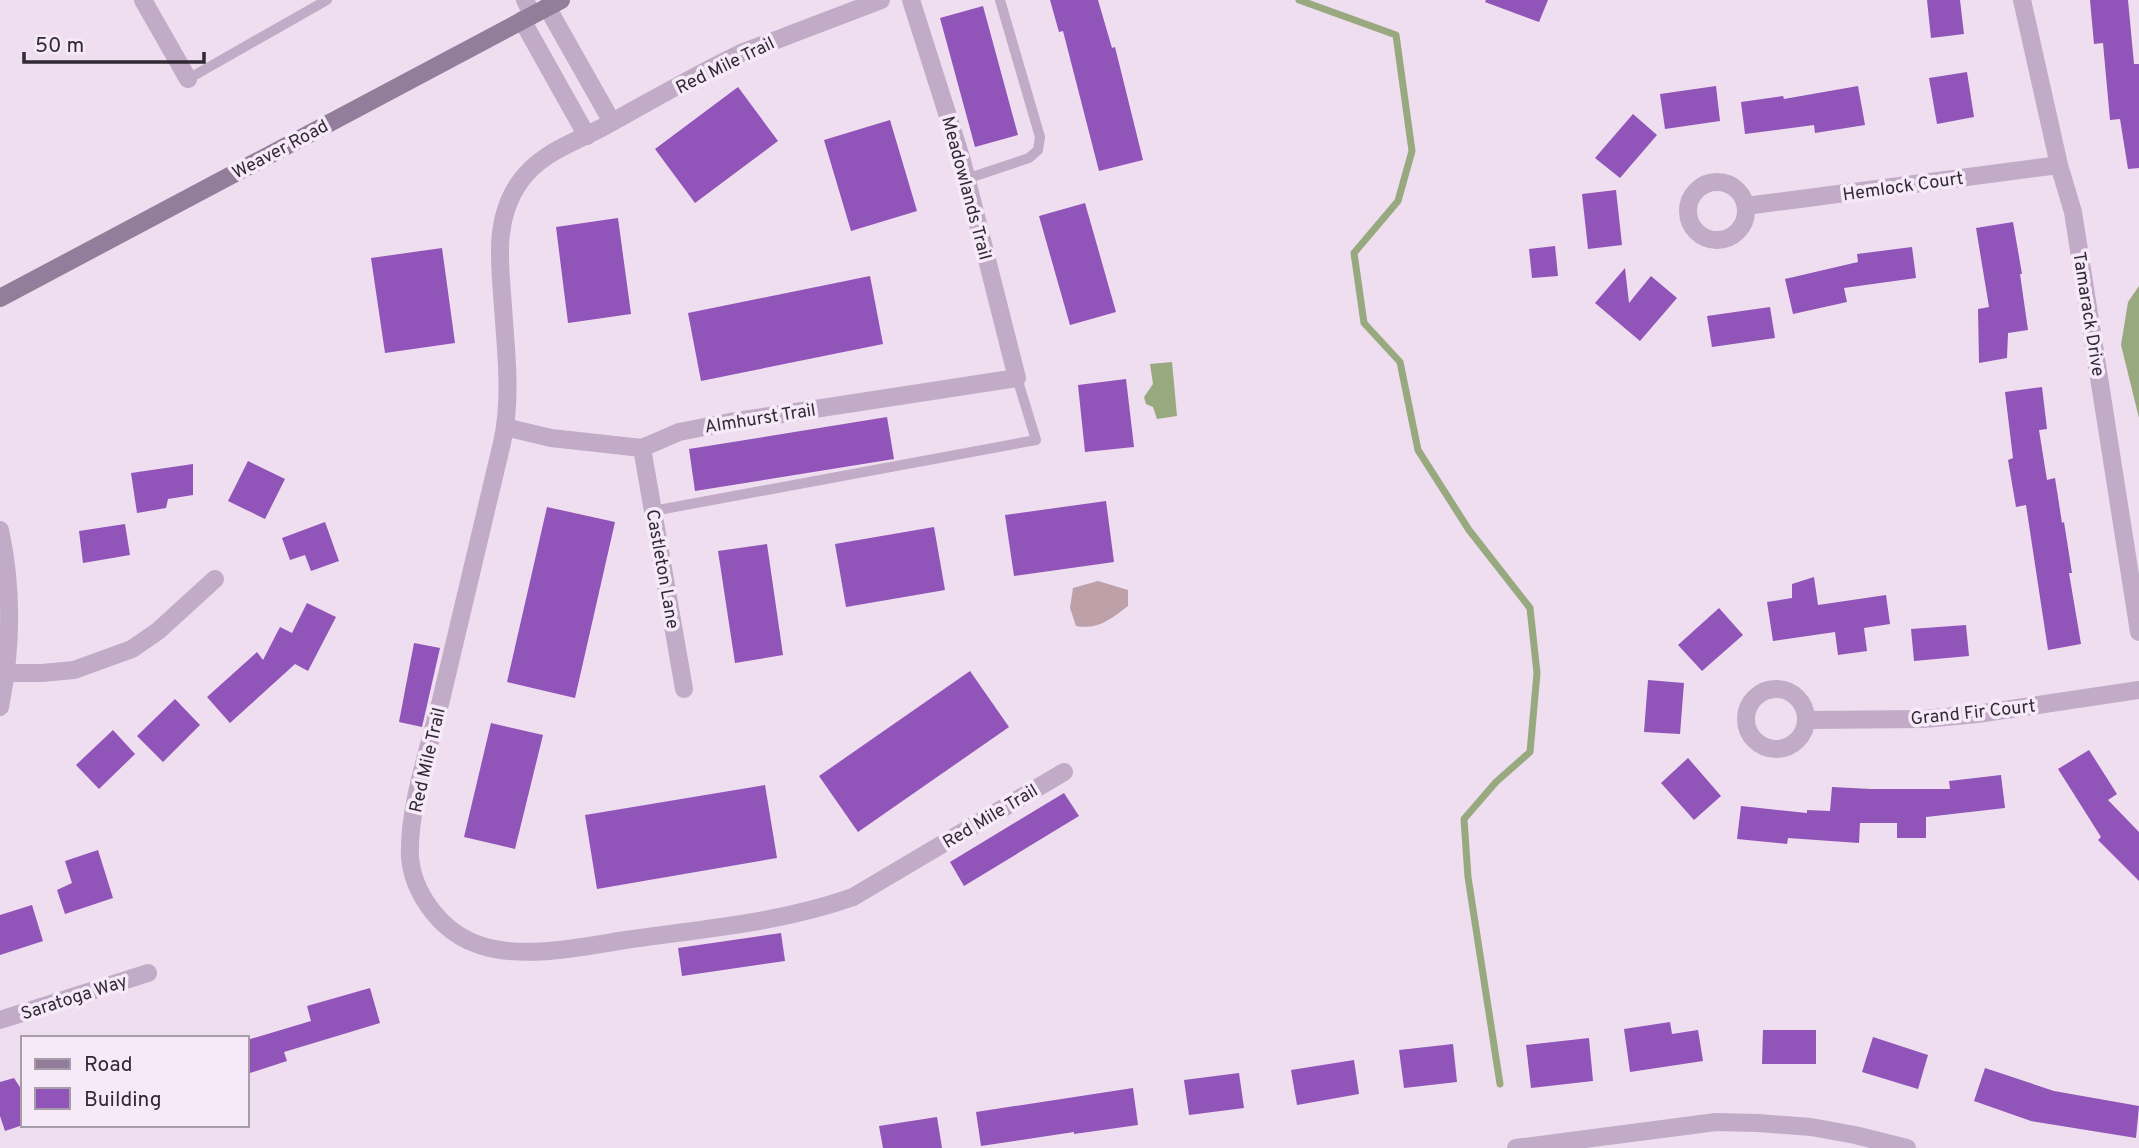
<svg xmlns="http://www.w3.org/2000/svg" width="2139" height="1148" viewBox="0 0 2139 1148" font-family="Overpass,sans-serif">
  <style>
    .green { fill: #bda0a8 }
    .water { fill: #98a980 }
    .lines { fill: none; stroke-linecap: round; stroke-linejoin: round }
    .stream { stroke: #98a980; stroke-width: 7 }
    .building { fill: #9154b8 }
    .service { stroke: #c1abc6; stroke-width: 10 }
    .minor { stroke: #c1abc6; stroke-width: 18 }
    .secondary { stroke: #927d9a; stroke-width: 18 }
    .labels { text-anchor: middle; stroke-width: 7; stroke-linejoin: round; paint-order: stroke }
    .street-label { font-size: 18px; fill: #312935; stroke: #f6eaf8 }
  </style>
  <rect width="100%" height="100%" fill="#eedeef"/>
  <path class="green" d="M 1098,581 L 1128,590 L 1128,606 C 1111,619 1098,630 1076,626 L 1070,608 L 1073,588 Z"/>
  <g class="water">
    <path d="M 2139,286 L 2139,418 L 2121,345 L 2128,302 Z"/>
    <path d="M 1172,362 L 1177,416 L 1157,419 L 1153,407 L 1146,404 L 1144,397 L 1153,384 L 1150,364 Z"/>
  </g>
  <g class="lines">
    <path class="stream" d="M 1299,0 L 1396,35 L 1412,151 L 1398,201 L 1354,253 L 1364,323 L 1400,362 L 1418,450 L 1469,530 L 1530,608 L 1537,673 L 1530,752 L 1496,782 L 1464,819 L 1468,877 L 1500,1084"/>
  </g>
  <g class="building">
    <path d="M 1050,0 L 1098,0 L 1112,48 L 1115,47 L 1143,160 L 1099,171 L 1063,31 L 1059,32 Z"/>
    <path d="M 1486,0 L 1548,0 L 1539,22 L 1485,2 Z"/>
    <path d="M 1927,0 L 1960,0 L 1964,34 L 1931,38 Z"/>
    <path d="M 2090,0 L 2128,0 L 2134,64 L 2139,64 L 2139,168 L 2128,169 L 2120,119 L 2110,120 L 2103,43 L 2094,44 Z"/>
    <path d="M 983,6 L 1018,135 L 975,147 L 940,18 Z"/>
    <path d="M 1967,72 L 1974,117 L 1937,124 L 1929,78 Z"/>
    <path d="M 1716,86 L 1720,121 L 1665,129 L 1660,94 Z"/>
    <path d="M 1858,86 L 1865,125 L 1815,133 L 1814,125 L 1745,134 L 1741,102 L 1783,96 L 1784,99 Z"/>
    <path d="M 738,87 L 778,141 L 695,203 L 655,149 Z"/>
    <path d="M 1633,114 L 1657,135 L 1620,178 L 1595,158 Z"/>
    <path d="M 890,120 L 917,211 L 851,231 L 824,140 Z"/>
    <path d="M 1616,190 L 1622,245 L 1588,249 L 1582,194 Z"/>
    <path d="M 1085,203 L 1116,312 L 1070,325 L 1039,216 Z"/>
    <path d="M 618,218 L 631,314 L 568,323 L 556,227 Z"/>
    <path d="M 2013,222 L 2022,274 L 2020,274 L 2028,330 L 2008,333 L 2007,358 L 1979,363 L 1978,309 L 1989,307 L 1976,228 Z"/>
    <path d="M 1555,246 L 1558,276 L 1532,278 L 1529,249 Z"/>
    <path d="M 1912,247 L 1916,278 L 1844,288 L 1847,302 L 1793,314 L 1785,279 L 1858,262 L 1857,254 Z"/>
    <path d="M 442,248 L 455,343 L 385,353 L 371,258 Z"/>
    <path d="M 1625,268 L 1629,303 L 1651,276 L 1677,298 L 1640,341 L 1595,303 Z"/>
    <path d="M 870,276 L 883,344 L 701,381 L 688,313 Z"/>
    <path d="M 1770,307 L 1775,338 L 1712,347 L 1707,316 Z"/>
    <path d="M 1126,379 L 1134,447 L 1085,452 L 1078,385 Z"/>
    <path d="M 2042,387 L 2047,429 L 2039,430 L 2047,480 L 2055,478 L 2062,523 L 2064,522 L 2072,573 L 2069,573 L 2081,644 L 2048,650 L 2026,505 L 2016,507 L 2008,460 L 2013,458 L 2005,392 Z"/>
    <path d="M 887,417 L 894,459 L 695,491 L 689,449 Z"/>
    <path d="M 248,461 L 285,479 L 265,519 L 228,501 Z"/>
    <path d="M 193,464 L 193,495 L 168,499 L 166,508 L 137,513 L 131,473 Z"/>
    <path d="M 1106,501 L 1114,562 L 1014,576 L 1005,515 Z"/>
    <path d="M 547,507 L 615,522 L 575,698 L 507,682 Z"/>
    <path d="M 325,522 L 339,561 L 311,571 L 305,555 L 290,560 L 282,538 Z"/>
    <path d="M 125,524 L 130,555 L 83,563 L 79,531 Z"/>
    <path d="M 934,527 L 945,590 L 846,607 L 835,544 Z"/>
    <path d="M 767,544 L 783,655 L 735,663 L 718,551 Z"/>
    <path d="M 1814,577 L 1818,605 L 1886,595 L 1890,624 L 1864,628 L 1867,651 L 1838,655 L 1835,632 L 1773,641 L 1767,602 L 1792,598 L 1792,584 Z"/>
    <path d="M 307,603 L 336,617 L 308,671 L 295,664 L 230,723 L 207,697 L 257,652 L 263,660 L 280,627 L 292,633 Z"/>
    <path d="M 1719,608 L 1743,635 L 1702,671 L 1678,645 Z"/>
    <path d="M 1966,625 L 1969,656 L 1914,661 L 1911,629 Z"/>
    <path d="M 414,643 L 440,648 L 422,727 L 399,722 Z"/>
    <path d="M 970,671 L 1009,727 L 858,832 L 819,776 Z"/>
    <path d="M 1648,680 L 1684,683 L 1680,734 L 1644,732 Z"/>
    <path d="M 175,699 L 200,725 L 163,762 L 137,736 Z"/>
    <path d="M 491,723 L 543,735 L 515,849 L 464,837 Z"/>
    <path d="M 113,730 L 135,754 L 99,789 L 76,765 Z"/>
    <path d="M 2089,750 L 2117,794 L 2108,800 L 2139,832 L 2139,881 L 2098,840 L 2101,837 L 2058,769 Z"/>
    <path d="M 1688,758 L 1721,796 L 1694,820 L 1661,783 Z"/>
    <path d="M 2001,775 L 2005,808 L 1926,817 L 1926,838 L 1897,838 L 1897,823 L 1860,823 L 1859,843 L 1788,838 L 1787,844 L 1737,839 L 1741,806 L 1807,813 L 1807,810 L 1830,811 L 1832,787 L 1871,789 L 1950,789 L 1949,781 Z"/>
    <path d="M 765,785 L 777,858 L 597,889 L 585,815 Z"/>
    <path d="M 1064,793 L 1079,816 L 964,886 L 950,862 Z"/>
    <path d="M 98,850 L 113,898 L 65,914 L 57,890 L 72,883 L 65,861 Z"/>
    <path d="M 32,905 L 43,941 L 0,955 L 0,915 Z"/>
    <path d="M 781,933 L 785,961 L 682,976 L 678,948 Z"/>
    <path d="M 370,988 L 380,1023 L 284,1052 L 287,1061 L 247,1074 L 247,1040 L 311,1021 L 307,1006 Z"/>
    <path d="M 1670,1022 L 1672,1034 L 1698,1030 L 1703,1061 L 1630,1072 L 1624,1029 Z"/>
    <path d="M 1763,1030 L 1816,1030 L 1816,1064 L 1762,1064 Z"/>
    <path d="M 1873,1037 L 1928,1055 L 1918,1089 L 1862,1072 Z"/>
    <path d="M 1589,1038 L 1593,1081 L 1531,1088 L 1526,1045 Z"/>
    <path d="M 1453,1044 L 1457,1082 L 1404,1088 L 1399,1050 Z"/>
    <path d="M 1354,1060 L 1359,1094 L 1297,1105 L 1291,1070 Z"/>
    <path d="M 1985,1068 L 2054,1091 L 2139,1106 L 2136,1138 L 2031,1121 L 1974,1101 Z"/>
    <path d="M 1239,1073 L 1244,1108 L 1189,1115 L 1184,1080 Z"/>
    <path d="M 14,1078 L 23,1092 L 23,1125 L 5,1131 L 0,1116 L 0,1082 Z"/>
    <path d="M 1133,1088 L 1138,1125 L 1074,1134 L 1074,1132 L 981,1146 L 976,1112 Z"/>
    <path d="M 937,1117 L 942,1148 L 883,1148 L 879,1126 Z"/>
  </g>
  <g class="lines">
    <g class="service">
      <path d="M 188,79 L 327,0"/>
      <path d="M 966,179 L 1029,158 L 1038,150 L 1040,137 L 1000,0"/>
      <path d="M 653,511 L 1036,440 L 1017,378"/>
    </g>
    <g class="minor">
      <path d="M 143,0 L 188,79"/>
      <path d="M 525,0 L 532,15"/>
      <path d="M 881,0 C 849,12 816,25 784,37 C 769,43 753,48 739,54 C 693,76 649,102 605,126 C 574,143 539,153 519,183 C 493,221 500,264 503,307 C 506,352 512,399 502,443 C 482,529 462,615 441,700 C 429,748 408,809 410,857 C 413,894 441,930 474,943 C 516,961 581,947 625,940 C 701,929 780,923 853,897 L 1064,772"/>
      <path d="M 2022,0 L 2059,165 L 2073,212 L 2139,632"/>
      <path d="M 547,7 L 612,122"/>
      <path d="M 522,20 L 587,136"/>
      <circle cx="1717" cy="211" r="29"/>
      <path d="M 1746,206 L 2059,165"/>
      <path d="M 505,427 L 551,438 L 642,448 L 679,432 L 730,422 L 1017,378 L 961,157 L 911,0"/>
      <path d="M 642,448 L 684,689"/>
      <path d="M 0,530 C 13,590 12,647 0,707"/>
      <path d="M 0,673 L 42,673 L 74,670 L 132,649 L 158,631 L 215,579"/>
      <circle cx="1776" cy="719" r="30"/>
      <path d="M 1806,720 L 1924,719 L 1977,714 L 2139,690"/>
      <path d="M 0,1020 L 148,973"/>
      <path d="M 1516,1148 L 1716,1122 L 1758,1123 L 1811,1127 L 1855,1135 L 1907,1148"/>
    </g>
    <path class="secondary" d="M 0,298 L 561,0"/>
  </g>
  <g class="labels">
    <g class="street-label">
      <text transform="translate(725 65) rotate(-26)" y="6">Red Mile Trail</text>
      <text transform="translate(280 149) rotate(-28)" y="6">Weaver Road</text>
      <text transform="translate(1903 186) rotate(-8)" y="6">Hemlock Court</text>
      <text transform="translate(967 188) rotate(75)" y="6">Meadowlands Trail</text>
      <text transform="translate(2089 314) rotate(81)" y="6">Tamarack Drive</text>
      <text transform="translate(760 418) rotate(-9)" y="6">Almhurst Trail</text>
      <text transform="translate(663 569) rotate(80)" y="6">Castleton Lane</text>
      <text transform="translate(1973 712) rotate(-6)" y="6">Grand Fir Court</text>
      <text transform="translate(427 760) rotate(-77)" y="6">Red Mile Trail</text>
      <text transform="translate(990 816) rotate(-31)" y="6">Red Mile Trail</text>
      <text transform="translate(74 997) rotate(-18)" y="6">Saratoga Way</text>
    </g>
  </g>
  <rect x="21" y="1036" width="228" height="91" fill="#f6eaf8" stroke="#a79daa" stroke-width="2"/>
  <rect x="35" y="1059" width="35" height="10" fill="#927d9a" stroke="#a79daa" stroke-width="2"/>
  <text x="84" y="1071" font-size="21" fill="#312935">Road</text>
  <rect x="35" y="1088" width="35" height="21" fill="#9154b8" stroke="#a79daa" stroke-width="2"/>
  <text x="84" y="1106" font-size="21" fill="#312935">Building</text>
  <path d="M24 52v10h180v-10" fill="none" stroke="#312935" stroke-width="3.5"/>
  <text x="35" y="52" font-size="21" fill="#312935" stroke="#f6eaf8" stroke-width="5" paint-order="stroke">50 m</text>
</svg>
